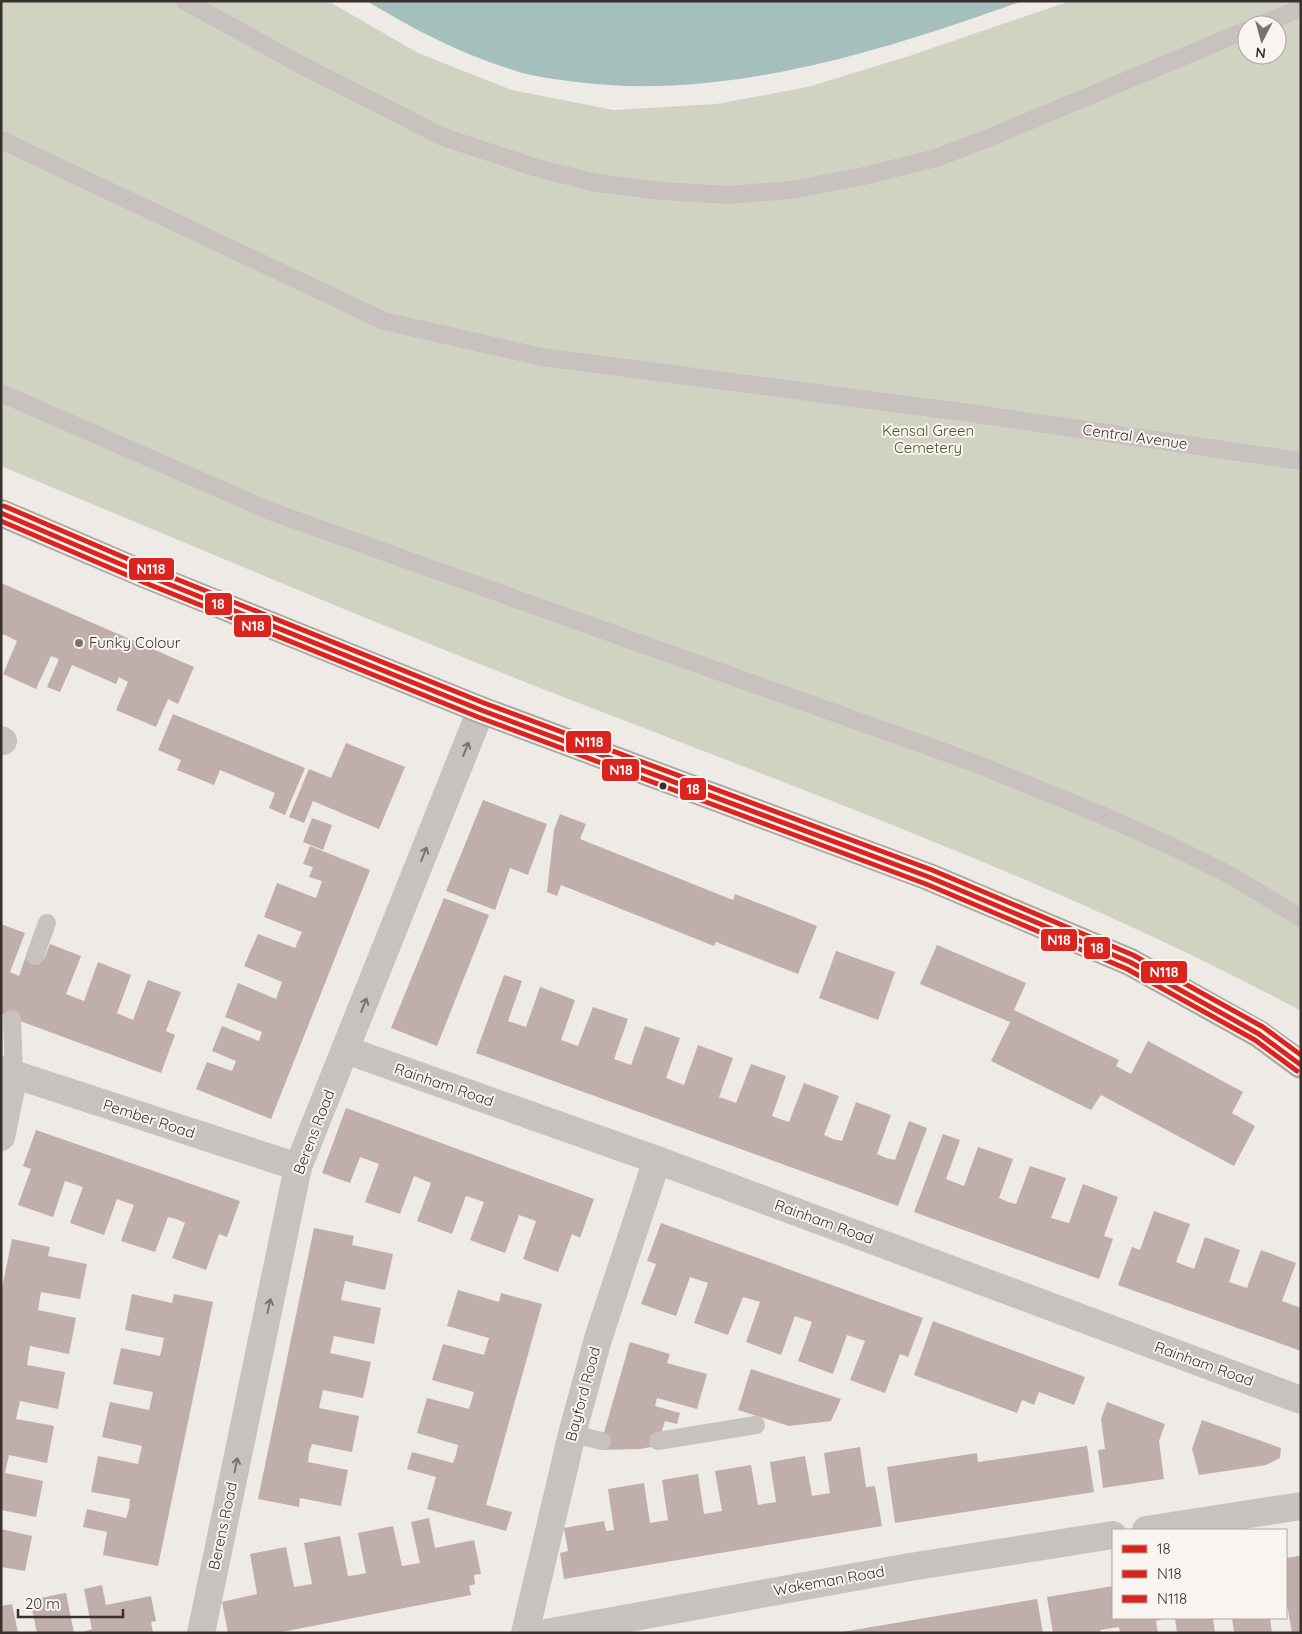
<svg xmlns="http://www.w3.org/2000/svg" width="1302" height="1634" viewBox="0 0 1302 1634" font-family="Quicksand,sans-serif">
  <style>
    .green { fill: #d1d3c2; fill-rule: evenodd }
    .water { fill: #a4bfbc }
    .building { fill: #c0aeaa }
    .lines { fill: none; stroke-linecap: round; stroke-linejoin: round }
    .lane { stroke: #c8c2bf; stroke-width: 18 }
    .street { stroke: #c8c2bf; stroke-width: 28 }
    .primary { stroke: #ada7a4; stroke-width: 28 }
    .bus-1-casing { stroke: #f9f4ef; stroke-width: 9 }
    .bus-2-casing { stroke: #f9f4ef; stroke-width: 9 }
    .bus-3-casing { stroke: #f9f4ef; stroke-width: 9 }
    .bus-1 { stroke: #dc241f; stroke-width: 5 }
    .bus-2 { stroke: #dc241f; stroke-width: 5 }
    .bus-3 { stroke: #dc241f; stroke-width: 5 }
    .oneway { stroke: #79726f }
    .poi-dot { fill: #78716e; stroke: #f9f4ef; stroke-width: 2 }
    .bus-dot { fill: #39302d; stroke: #f9f4ef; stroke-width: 2 }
    .labels { text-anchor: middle; stroke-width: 4; stroke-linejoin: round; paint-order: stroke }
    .park-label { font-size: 15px; fill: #4b5533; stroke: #f9f4ef }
    .street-label { font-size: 15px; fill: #39302d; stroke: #f9f4ef }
    .poi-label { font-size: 15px; fill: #39302d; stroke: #f9f4ef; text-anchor: start }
    .line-badge { stroke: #f9f4ef; stroke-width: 2 }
    .badge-label { font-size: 14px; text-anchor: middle; font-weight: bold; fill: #fff }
  </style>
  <rect width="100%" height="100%" fill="#eeeae6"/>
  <path class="green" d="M 1,1 L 328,1 L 418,53 L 512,90 L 614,110 L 716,104 L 808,87 L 909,56 L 1070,1 L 1301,1 L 1301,1011 C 1068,886 818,796 571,700 C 380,626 191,545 1,466 ZM 1247,25 L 1277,25 L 1277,55 L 1247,55 Z"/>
  <path class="water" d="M 367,1 L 1022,1 C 883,51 725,101 576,82 C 555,79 533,77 513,70 C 461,54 413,29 367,1 Z"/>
  <g class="building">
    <path d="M 1,583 L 194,667 L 178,704 L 168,699 L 156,727 L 116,710 L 128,682 L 119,677 L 116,684 L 72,665 L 60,692 L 47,687 L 59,659 L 51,656 L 36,689 L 3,674 L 17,641 L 3,634 L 1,639 Z"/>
    <path d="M 173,714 L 305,768 L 285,815 L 269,808 L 275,793 L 220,770 L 214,785 L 177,770 L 181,760 L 158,750 Z"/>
    <path d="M 346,743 L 405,767 L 379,829 L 313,801 L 304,823 L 289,817 L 309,769 L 331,778 Z"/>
    <path d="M 483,800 L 547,824 L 528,875 L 510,868 L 495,910 L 446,891 Z"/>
    <path d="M 560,814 L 586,824 L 580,839 L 733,900 L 735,894 L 817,926 L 798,974 L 716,942 L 714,946 L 561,885 L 557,896 L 547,892 L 554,830 Z"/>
    <path d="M 312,818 L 332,825 L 323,850 L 303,842 Z"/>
    <path d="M 310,846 L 370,870 L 271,1119 L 196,1089 L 207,1062 L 232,1071 L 236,1061 L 212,1051 L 222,1026 L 259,1041 L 262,1032 L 225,1017 L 238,983 L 276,999 L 282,982 L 244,966 L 258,934 L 295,948 L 302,932 L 264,917 L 277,883 L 316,898 L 322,881 L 309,877 L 313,867 L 303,864 Z"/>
    <path d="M 444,898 L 489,915 L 437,1046 L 391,1028 Z"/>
    <path d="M 1,924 L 25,933 L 10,972 L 19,976 L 27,953 L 44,959 L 50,944 L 81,956 L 66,994 L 76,998 L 84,1001 L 98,962 L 131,975 L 117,1013 L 133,1020 L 148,980 L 181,992 L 166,1031 L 175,1035 L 161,1073 L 1,1014 Z"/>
    <path d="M 937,945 L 1026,983 L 1014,1010 L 1119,1060 L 1116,1066 L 1131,1074 L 1148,1041 L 1243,1092 L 1232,1113 L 1255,1126 L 1234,1166 L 1101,1095 L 1091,1110 L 991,1061 L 1010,1022 L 920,984 Z"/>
    <path d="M 836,951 L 895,972 L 878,1020 L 819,998 Z"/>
    <path d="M 504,975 L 522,981 L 508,1021 L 526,1027 L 540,987 L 575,1000 L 561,1040 L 578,1046 L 593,1007 L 628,1019 L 614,1059 L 631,1065 L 645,1026 L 680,1038 L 666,1078 L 684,1085 L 698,1045 L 733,1058 L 719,1097 L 728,1100 L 736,1103 L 751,1064 L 786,1076 L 772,1116 L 780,1119 L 789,1122 L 804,1083 L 839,1096 L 824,1135 L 833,1139 L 842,1141 L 856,1102 L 891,1115 L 877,1154 L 886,1158 L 895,1160 L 909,1121 L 927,1128 L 898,1206 L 476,1053 Z"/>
    <path d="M 346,1108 L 594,1199 L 580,1238 L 572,1234 L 558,1272 L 523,1259 L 536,1221 L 519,1215 L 505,1253 L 470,1240 L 484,1202 L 466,1196 L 452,1234 L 417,1221 L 431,1183 L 414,1176 L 400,1214 L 365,1202 L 379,1164 L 360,1157 L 350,1183 L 322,1173 Z"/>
    <path d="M 36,1130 L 240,1201 L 227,1237 L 219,1234 L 206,1270 L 172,1258 L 185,1223 L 176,1219 L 168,1217 L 155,1252 L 121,1241 L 134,1205 L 125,1202 L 117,1199 L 104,1235 L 70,1223 L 83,1187 L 65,1181 L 53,1217 L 18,1205 L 31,1169 L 23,1166 Z"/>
    <path d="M 943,1134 L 960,1140 L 946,1179 L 964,1186 L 978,1147 L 1013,1159 L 999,1198 L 1008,1202 L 1016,1204 L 1030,1166 L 1066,1178 L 1051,1218 L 1069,1223 L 1083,1184 L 1118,1197 L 1104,1236 L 1113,1239 L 1099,1279 L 914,1212 Z"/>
    <path d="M 1154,1211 L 1190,1224 L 1176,1262 L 1194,1269 L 1205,1237 L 1240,1250 L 1229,1282 L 1247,1288 L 1261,1250 L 1296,1263 L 1282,1301 L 1301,1308 L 1301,1351 L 1118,1285 L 1132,1247 L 1140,1250 Z"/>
    <path d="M 661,1223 L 923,1318 L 908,1357 L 900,1354 L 885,1393 L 850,1380 L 865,1341 L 847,1335 L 833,1374 L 798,1361 L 812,1322 L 795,1316 L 781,1355 L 746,1342 L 760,1302 L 743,1297 L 728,1335 L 694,1323 L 708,1283 L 690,1277 L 676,1316 L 641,1304 L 656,1264 L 647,1261 Z"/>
    <path d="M 314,1228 L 354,1236 L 352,1245 L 393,1254 L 385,1290 L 345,1281 L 341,1300 L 381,1308 L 374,1344 L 334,1336 L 330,1353 L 371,1362 L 363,1398 L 323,1390 L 319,1408 L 359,1416 L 352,1452 L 312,1444 L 309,1453 L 308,1462 L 348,1470 L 341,1506 L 300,1498 L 299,1507 L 258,1499 Z"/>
    <path d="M 12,1239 L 50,1247 L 48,1256 L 87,1264 L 80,1299 L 41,1292 L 38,1310 L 76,1318 L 69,1354 L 30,1346 L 27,1365 L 65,1372 L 58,1409 L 20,1401 L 16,1419 L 54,1426 L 47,1463 L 9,1455 L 5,1473 L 43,1481 L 36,1517 L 1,1510 L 1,1293 Z"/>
    <path d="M 458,1290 L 499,1302 L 501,1293 L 542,1304 L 486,1505 L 512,1512 L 506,1531 L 427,1509 L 436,1477 L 407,1469 L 412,1452 L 453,1463 L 456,1455 L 458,1445 L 417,1433 L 427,1398 L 469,1409 L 474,1392 L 432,1380 L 443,1344 L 484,1355 L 489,1338 L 447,1326 Z"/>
    <path d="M 132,1294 L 172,1303 L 174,1294 L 213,1302 L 158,1566 L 103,1555 L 107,1532 L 83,1527 L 87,1509 L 126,1518 L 129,1509 L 130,1499 L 91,1492 L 98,1456 L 138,1464 L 142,1446 L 102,1437 L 110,1402 L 149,1410 L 153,1392 L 113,1384 L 121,1348 L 160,1356 L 162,1348 L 164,1338 L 125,1330 Z"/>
    <path d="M 933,1321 L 1085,1377 L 1074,1405 L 1039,1392 L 1034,1405 L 1022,1400 L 1017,1413 L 914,1375 Z"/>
    <path d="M 630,1342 L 670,1354 L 667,1363 L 707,1374 L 697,1409 L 657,1398 L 655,1406 L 680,1413 L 677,1424 L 665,1421 L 657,1446 L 640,1449 L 599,1450 Z"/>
    <path d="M 751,1369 L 841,1399 L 831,1421 L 789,1426 L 738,1410 Z"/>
    <path d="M 1107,1402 L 1165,1424 L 1159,1441 L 1164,1479 L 1103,1488 L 1098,1450 L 1105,1449 L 1101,1419 Z"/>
    <path d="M 1202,1420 L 1281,1448 L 1280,1458 L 1266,1465 L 1199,1475 L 1192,1449 Z"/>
    <path d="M 1087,1446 L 1094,1492 L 895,1523 L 887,1467 L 977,1453 L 978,1462 Z"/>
    <path d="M 860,1447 L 866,1487 L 875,1486 L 882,1526 L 564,1579 L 560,1553 L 568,1551 L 564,1528 L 604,1521 L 606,1531 L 614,1530 L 608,1489 L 644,1483 L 650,1523 L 668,1520 L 662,1480 L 698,1474 L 704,1514 L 722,1511 L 715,1471 L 751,1465 L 758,1505 L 776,1502 L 770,1462 L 805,1456 L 812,1496 L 830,1493 L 824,1453 Z"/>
    <path d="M 429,1518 L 435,1548 L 474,1540 L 481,1574 L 474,1575 L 475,1584 L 469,1586 L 471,1595 L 277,1633 L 228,1633 L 222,1602 L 257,1594 L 250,1554 L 286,1547 L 294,1587 L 312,1584 L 304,1543 L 340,1536 L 348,1576 L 357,1575 L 366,1573 L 358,1533 L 393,1526 L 402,1566 L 420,1563 L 411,1522 Z"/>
    <path d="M 1,1529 L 32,1536 L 25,1571 L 1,1567 Z"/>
    <path d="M 1298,1556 L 1301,1556 L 1301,1633 L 1292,1633 L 1286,1599 L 1286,1558 Z"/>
    <path d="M 102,1585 L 106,1605 L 151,1596 L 156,1621 L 151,1622 L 153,1632 L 80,1633 L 92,1629 L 84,1589 Z"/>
    <path d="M 1113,1586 L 1113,1618 L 1166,1618 L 1156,1621 L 1158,1633 L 1120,1633 L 1119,1627 L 1100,1630 L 1101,1633 L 1053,1633 L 1047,1597 Z"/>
    <path d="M 66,1593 L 74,1633 L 37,1633 L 30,1600 Z"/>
    <path d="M 1037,1599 L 1043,1633 L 842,1633 L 842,1632 Z"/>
    <path d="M 12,1604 L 18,1633 L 1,1633 L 1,1606 Z"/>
    <path d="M 1175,1618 L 1213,1618 L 1215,1633 L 1177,1633 Z"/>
    <path d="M 1232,1618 L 1270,1618 L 1272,1633 L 1234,1633 Z"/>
  </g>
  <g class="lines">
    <g class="lane">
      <path d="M 185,1 L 303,66 L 443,137 L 540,169 L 597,183 L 663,191 L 728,195 L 791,190 L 864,176 L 936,158 L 991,137 L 1247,30"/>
      <path d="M 1259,25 L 1301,8"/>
      <path d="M 1,140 L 384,321 L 542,357 L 969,413 L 1301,461"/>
      <path d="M 1,393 L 270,511 L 972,762 L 1104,816 L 1171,846 L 1230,875 L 1301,918"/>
      <path d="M 35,956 L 47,923"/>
      <path d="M 12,1019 L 14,1075"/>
      <path d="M 572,1434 L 602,1441"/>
      <path d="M 658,1441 L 756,1425"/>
    </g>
    <g class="street">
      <path d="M 1,740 L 3,741"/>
      <path d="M 346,1050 L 657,1160 L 1301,1400"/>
      <path d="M 1,1070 L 298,1167"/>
      <path d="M 1,1137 L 14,1075"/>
      <path d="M 1146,1530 L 1301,1506"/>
      <path d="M 201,1633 L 298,1167 L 481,710"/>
      <path d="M 525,1633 L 572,1434 L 598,1339 L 657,1160"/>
      <path d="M 546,1633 L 910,1567 L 1113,1535"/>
    </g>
    <path class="primary" d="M 1,513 L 146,575 L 481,710 L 929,877 L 1130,962 L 1259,1034 L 1301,1065"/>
    <defs>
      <path id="bus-1" d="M 1,513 L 146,575 L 481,710 L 929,877 L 1130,962 L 1259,1034 L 1301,1065"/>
      <path id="bus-2" d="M 1,521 L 143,582 L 478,717 L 926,884 L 1127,969 L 1255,1040 L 1297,1071"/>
      <path id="bus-3" d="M 4,506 L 149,568 L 484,703 L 932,870 L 1133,955 L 1263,1027 L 1301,1055"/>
    </defs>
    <use href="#bus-1" class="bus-1-casing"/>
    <use href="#bus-2" class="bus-2-casing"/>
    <use href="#bus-3" class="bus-3-casing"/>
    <use href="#bus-1" class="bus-1"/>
    <use href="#bus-2" class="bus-2"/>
    <use href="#bus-3" class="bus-3"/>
  </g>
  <defs><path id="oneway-shaft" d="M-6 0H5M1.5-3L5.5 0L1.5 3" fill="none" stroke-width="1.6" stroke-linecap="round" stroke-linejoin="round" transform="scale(1.25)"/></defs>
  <g class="oneway">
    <use href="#oneway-shaft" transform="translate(466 749) rotate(-68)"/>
    <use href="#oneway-shaft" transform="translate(424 854) rotate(-68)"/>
    <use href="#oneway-shaft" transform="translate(364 1005) rotate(-68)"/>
    <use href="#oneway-shaft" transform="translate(269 1306) rotate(-78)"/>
    <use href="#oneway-shaft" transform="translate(236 1465) rotate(-78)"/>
  </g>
  <circle class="poi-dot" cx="79" cy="643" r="5"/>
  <circle class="bus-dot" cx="663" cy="786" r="4.5"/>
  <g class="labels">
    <g class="park-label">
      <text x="928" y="436">Kensal Green<tspan x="928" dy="17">Cemetery</tspan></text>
    </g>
    <g class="street-label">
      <text transform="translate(1135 437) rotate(8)" y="5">Central Avenue</text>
      <text transform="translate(444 1085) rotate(19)" y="5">Rainham Road</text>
      <text transform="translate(149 1119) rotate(18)" y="5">Pember Road</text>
      <text transform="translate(314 1132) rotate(-69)" y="5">Berens Road</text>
      <text transform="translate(824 1222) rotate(20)" y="5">Rainham Road</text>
      <text transform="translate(1204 1364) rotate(20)" y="5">Rainham Road</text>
      <text transform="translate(583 1394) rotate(-75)" y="5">Bayford Road</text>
      <text transform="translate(223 1526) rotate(-78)" y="5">Berens Road</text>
      <text transform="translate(829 1581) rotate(-10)" y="5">Wakeman Road</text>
    </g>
    <g class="poi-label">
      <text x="89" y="648">Funky Colour</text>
    </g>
  </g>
  <g class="line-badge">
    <rect x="128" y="557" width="47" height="24" rx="5" fill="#dc241f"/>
    <rect x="204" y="592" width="29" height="24" rx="5" fill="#dc241f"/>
    <rect x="233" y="614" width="39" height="24" rx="5" fill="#dc241f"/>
    <rect x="565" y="730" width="47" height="24" rx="5" fill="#dc241f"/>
    <rect x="601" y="758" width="39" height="24" rx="5" fill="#dc241f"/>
    <rect x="679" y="777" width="28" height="24" rx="5" fill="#dc241f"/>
    <rect x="1040" y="928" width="38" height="24" rx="5" fill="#dc241f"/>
    <rect x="1083" y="936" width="28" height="24" rx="5" fill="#dc241f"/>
    <rect x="1140" y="960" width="48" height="24" rx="5" fill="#dc241f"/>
  </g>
  <g class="badge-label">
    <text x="151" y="574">N118</text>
    <text x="218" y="609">18</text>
    <text x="253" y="631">N18</text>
    <text x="589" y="747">N118</text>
    <text x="621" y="775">N18</text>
    <text x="693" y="794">18</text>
    <text x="1059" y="945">N18</text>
    <text x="1097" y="953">18</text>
    <text x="1164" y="977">N118</text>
  </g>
  <rect width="1302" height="1634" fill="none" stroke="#39302d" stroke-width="5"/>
  <rect x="1112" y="1529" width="175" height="90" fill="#f9f4ef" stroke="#aca6a1"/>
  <rect x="1122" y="1545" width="25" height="8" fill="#dc241f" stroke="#aca6a1"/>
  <text x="1157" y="1554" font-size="15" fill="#39302d">18</text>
  <rect x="1122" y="1570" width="25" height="8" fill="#dc241f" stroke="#aca6a1"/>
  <text x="1157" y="1579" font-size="15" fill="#39302d">N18</text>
  <rect x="1122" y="1595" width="25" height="8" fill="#dc241f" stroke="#aca6a1"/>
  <text x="1157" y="1604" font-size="15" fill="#39302d">N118</text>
  <g transform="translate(1262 40) rotate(186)"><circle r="24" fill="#f9f4ef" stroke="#aca6a1"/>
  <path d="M0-4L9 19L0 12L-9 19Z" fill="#78716e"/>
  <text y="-8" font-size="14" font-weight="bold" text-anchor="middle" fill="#39302d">N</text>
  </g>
  <path d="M18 1609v8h105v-8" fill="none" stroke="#39302d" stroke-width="2.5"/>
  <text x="25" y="1609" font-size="15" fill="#39302d" stroke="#f9f4ef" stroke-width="4" paint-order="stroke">20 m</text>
</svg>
